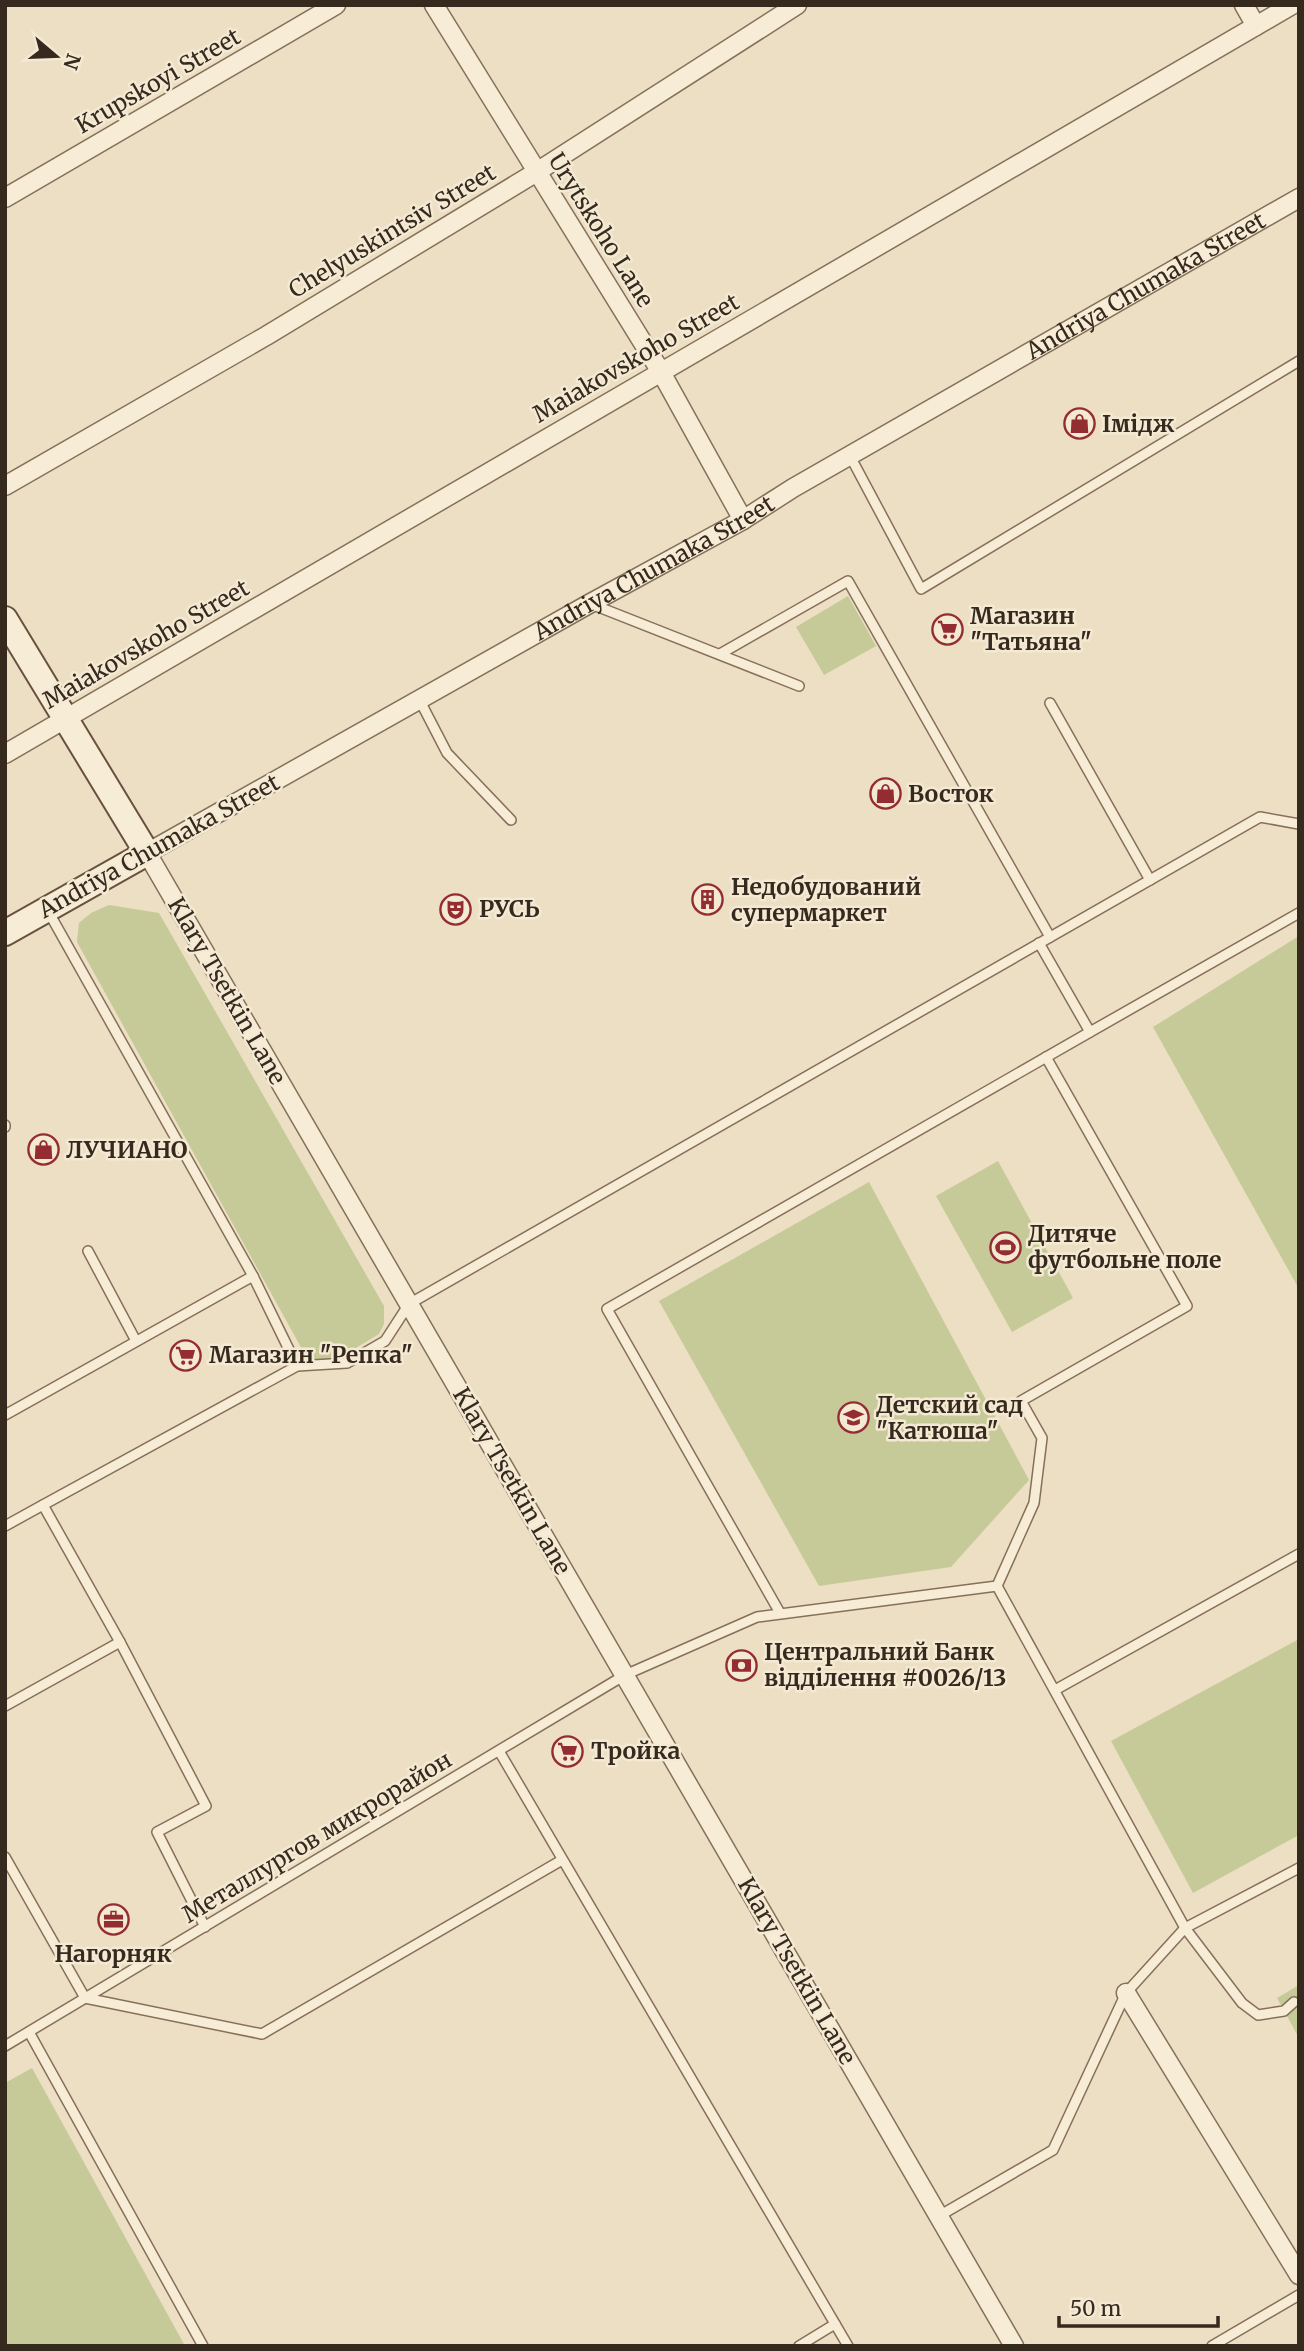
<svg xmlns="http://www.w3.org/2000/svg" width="1304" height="2351" viewBox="0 0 1304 2351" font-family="Merriweather,serif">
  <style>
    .green { fill: #c6ca98 }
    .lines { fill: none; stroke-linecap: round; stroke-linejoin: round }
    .lane-casing { stroke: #86705b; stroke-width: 12 }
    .street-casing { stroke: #86705b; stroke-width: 21 }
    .secondary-casing { stroke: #68513e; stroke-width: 28 }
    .lane { stroke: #f7ecd6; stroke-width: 9 }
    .street { stroke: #f7ecd6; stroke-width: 18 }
    .secondary { stroke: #f7ecd6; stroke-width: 24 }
    .labels { text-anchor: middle; stroke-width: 5; stroke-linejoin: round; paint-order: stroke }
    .street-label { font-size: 23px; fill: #36291e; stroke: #f4e9d3 }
    .poi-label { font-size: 23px; font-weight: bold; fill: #36291e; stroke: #f4e9d3; text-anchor: start }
  </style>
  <rect width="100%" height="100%" fill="#ecdfc3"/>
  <g class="green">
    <path d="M 848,596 L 876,646 L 824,675 L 796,627 Z"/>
    <path d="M 109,905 L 159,913 L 384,1306 L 384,1324 L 379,1334 L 334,1361 L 313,1361 L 303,1351 L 77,942 L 79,923 L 91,913 Z"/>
    <path d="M 1299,936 L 1299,1289 L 1153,1027 Z"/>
    <path d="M 998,1161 L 1073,1298 L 1012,1332 L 936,1196 Z"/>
    <path d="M 869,1182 L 1029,1480 L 951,1567 L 819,1586 L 659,1301 Z"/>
    <path d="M 1299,1639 L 1299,1835 L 1193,1893 L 1111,1741 Z"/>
    <path d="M 1299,1985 L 1299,2038 L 1277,1998 Z"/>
    <path d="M 32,2068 L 185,2346 L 5,2346 L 5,2083 Z"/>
  </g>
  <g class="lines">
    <defs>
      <g id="lane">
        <path d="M 850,456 L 921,589 L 1299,361"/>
        <path d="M 591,604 L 799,686"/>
        <path d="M 720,654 L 848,581 L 1050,937"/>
        <path d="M 419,699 L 447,753 L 511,820"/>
        <path d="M 1050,703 L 1150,880"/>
        <path d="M 48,911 L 253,1276 L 297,1366"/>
        <path d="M 1039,943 L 1090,1032 L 1299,913"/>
        <path d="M 5,1125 L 5,1127"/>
        <path d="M 88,1251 L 136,1341"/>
        <path d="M 5,1415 L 253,1276"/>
        <path d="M 5,1526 L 43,1505"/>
        <path d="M 997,1586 L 1185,1928 L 1242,2003 L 1258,2015 L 1284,2011 L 1294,2002"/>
        <path d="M 780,1613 L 607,1309 L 1090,1032"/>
        <path d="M 1055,1690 L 1299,1554"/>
        <path d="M 5,1706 L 120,1642"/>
        <path d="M 499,1751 L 848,2346"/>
        <path d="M 5,1857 L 85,1998 L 262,2034 L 562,1860"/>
        <path d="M 205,1927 L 157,1832 L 206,1806 L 120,1642 L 43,1505 L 297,1366 L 347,1363 L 385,1341 L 409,1304 L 1260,817 L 1299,824"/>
        <path d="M 29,2032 L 203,2346"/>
        <path d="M 5,2046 L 625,1675 L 757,1617 L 997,1586 L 1034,1503 L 1042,1438 L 1021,1401 L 1187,1306 L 1046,1057"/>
        <path d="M 939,2216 L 1053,2150 L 1126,1993 L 1185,1928 L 1299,1868"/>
        <path d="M 799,2346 L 835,2324"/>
        <path d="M 1212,2346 L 1299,2295"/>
      </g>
      <g id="street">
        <path d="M 434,5 L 661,372 L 743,520"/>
        <path d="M 1244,5 L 1256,26"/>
        <path d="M 5,198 L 336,5"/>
        <path d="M 5,486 L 266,336 L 535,173 L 797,5"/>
        <path d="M 5,754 L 1292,5"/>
        <path d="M 1126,1993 L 1299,2275"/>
        <path id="s1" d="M 1014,2346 L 147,853 L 589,604 L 743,520 L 793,488 L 1299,198"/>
      </g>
      <path id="secondary" d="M 5,619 L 147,853 L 5,933"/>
    </defs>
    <use href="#lane" class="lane-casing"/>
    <use href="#street" class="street-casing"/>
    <use href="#secondary" class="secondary-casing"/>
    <use href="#lane" class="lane"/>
    <use href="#street" class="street"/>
    <use href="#secondary" class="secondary"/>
  </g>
  <defs>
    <symbol id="shop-ring" viewBox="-11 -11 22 22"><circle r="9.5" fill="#f4e9d3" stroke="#932d32" stroke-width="1.5"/><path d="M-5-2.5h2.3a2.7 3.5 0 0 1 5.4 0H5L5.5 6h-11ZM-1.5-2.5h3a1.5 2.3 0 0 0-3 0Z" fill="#932d32"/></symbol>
    <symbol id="supermarket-ring" viewBox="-11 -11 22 22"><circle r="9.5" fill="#f4e9d3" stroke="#932d32" stroke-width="1.5"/><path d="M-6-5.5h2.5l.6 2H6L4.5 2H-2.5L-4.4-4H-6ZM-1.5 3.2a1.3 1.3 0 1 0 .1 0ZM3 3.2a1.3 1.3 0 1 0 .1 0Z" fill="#932d32"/></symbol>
    <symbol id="building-ring" viewBox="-11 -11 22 22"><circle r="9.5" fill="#f4e9d3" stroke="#932d32" stroke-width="1.5"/><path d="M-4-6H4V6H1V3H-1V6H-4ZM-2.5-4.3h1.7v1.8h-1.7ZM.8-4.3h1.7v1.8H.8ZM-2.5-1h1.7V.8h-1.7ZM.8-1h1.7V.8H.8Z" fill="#932d32"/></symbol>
    <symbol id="theatre-ring" viewBox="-11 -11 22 22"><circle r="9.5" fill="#f4e9d3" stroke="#932d32" stroke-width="1.5"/><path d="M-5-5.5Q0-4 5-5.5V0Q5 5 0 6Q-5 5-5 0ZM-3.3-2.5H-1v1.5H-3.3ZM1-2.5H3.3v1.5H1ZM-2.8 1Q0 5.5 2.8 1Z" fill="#932d32"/></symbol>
    <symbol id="stadium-ring" viewBox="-11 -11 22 22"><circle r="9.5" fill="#f4e9d3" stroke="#932d32" stroke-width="1.5"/><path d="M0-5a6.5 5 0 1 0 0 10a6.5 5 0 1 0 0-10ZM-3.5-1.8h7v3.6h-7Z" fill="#932d32"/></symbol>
    <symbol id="school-ring" viewBox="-11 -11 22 22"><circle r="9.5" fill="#f4e9d3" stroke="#932d32" stroke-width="1.5"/><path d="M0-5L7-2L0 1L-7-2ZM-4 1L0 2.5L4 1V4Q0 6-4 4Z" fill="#932d32"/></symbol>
    <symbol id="bank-ring" viewBox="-11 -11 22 22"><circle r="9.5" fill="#f4e9d3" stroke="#932d32" stroke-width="1.5"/><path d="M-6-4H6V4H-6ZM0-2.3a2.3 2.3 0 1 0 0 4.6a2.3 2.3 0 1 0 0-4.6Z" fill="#932d32"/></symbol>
    <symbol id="office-ring" viewBox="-11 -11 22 22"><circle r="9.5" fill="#f4e9d3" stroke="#932d32" stroke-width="1.5"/><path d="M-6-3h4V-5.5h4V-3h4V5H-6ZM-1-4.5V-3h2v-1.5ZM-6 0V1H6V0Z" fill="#932d32"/></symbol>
  </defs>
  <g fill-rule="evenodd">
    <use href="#shop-ring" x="1062" y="406" width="35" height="35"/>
    <use href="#supermarket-ring" x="930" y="612" width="35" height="35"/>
    <use href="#shop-ring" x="868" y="776" width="35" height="35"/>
    <use href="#building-ring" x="690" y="882" width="35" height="35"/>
    <use href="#theatre-ring" x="438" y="892" width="35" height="35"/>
    <use href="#shop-ring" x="26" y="1132" width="35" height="35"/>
    <use href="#stadium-ring" x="988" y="1230" width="35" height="35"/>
    <use href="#supermarket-ring" x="168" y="1338" width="35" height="35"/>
    <use href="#school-ring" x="836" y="1400" width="35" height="35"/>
    <use href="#bank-ring" x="724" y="1648" width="35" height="35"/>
    <use href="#supermarket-ring" x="550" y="1734" width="35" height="35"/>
    <use href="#office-ring" x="96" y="1902" width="35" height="35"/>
  </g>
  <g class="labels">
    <g class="street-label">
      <text transform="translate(158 81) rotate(-30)" y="8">Krupskoyi Street</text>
      <text transform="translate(601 230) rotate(58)" y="8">Urytskoho Lane</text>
      <text transform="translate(392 231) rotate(-31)" y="8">Chelyuskintsiv Street</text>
      <text dy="8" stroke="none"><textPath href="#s1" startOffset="2875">Andriya Chumaka Street</textPath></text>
      <text transform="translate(636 358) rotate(-30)" y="8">Maiakovskoho Street</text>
      <text dy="8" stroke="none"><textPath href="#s1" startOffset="2308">Andriya Chumaka Street</textPath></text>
      <text transform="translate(146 644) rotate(-30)" y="8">Maiakovskoho Street</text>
      <text transform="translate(159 846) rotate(-29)" y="8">Andriya Chumaka Street</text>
      <text transform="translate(227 991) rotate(60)" y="8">Klary Tsetkin Lane</text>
      <text transform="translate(512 1481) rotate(60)" y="8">Klary Tsetkin Lane</text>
      <text transform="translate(317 1837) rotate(-31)" y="8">Металлургов микрорайон</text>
      <text transform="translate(797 1971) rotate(60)" y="8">Klary Tsetkin Lane</text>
    </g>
    <g class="poi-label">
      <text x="1102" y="432">Імідж</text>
      <text x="970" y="624">Магазин<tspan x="970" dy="26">"Татьяна"</tspan></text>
      <text x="908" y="802">Восток</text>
      <text x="731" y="895">Недобудований<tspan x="731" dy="26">супермаркет</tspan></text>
      <text x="479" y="917">РУСЬ</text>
      <text x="66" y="1158">ЛУЧИАНО</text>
      <text x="1028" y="1242">Дитяче<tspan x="1028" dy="26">футбольне поле</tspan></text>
      <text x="209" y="1363">Магазин "Репка"</text>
      <text x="876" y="1413">Детский сад<tspan x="876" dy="26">"Катюша"</tspan></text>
      <text x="764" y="1660">Центральний Банк<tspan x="764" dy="26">відділення #0026/13</tspan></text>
      <text x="591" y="1759">Тройка</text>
      <text x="113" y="1962" text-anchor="middle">Нагорняк</text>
    </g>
  </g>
  <rect width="1304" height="2351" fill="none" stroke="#36291e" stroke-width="14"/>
  <g transform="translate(56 56) rotate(109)" stroke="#f4e9d3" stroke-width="5" paint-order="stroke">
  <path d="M0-5L12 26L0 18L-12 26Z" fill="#36291e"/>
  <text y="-10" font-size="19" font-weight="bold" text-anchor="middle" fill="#36291e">N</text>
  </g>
  <path d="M1059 2316v10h159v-10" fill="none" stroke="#36291e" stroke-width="3.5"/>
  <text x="1070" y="2316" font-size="21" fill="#36291e" stroke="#f4e9d3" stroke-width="5" paint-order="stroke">50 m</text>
</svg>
